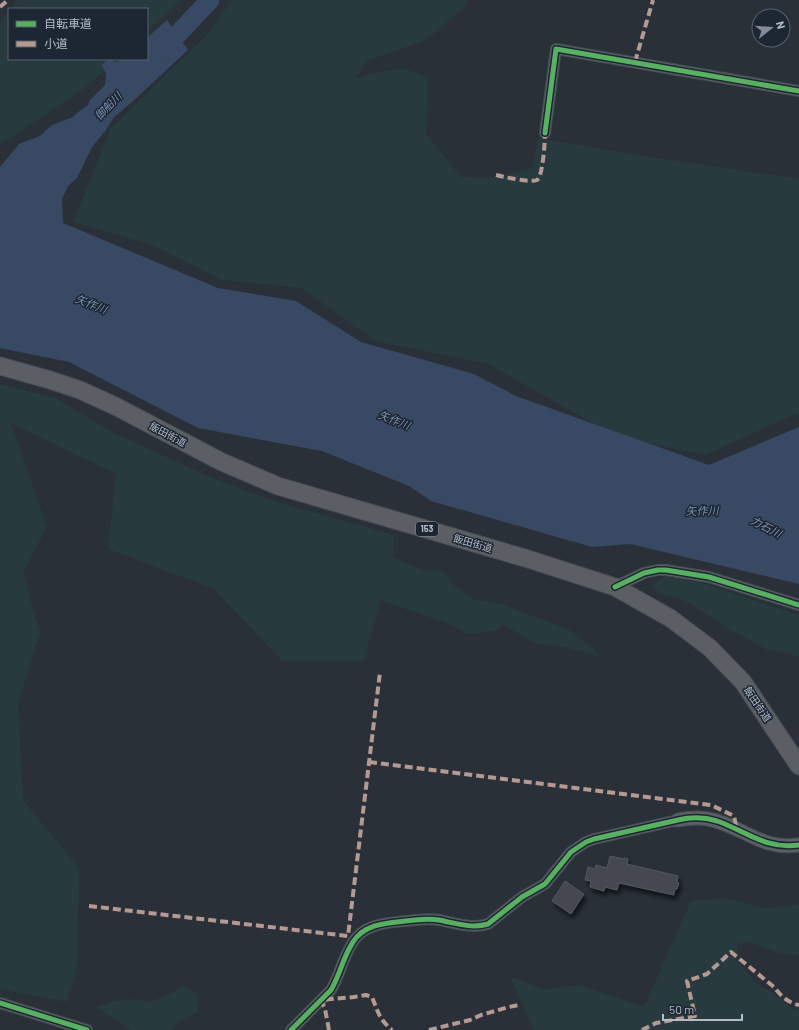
<svg xmlns="http://www.w3.org/2000/svg" width="799" height="1030" viewBox="0 0 799 1030" font-family="Barlow,'Noto Sans JP',sans-serif">
  <style>
    .green { fill: #273a3e }
    .water { fill: #384963 }
    .lines { fill: none; stroke-linecap: round; stroke-linejoin: round }
    .river { stroke: #384963; stroke-width: 19 }
    .building { fill: #444950; stroke: #52575f; filter: url(#shadow) }
    .minor-casing { stroke: #484c53; stroke-width: 12 }
    .tertiary-casing { stroke: #484c53; stroke-width: 15 }
    .trunk-casing { stroke: #474c53; stroke-width: 19 }
    .minor { stroke: #5a5e66; stroke-width: 10 }
    .tertiary { stroke: #5a5e66; stroke-width: 13 }
    .trunk { stroke: #5b5f64; stroke-width: 17 }
    .quiet { stroke: #b69a8f; stroke-width: 4; stroke-dasharray: 8 4; stroke-linecap: butt }
    .cycleway-casing { stroke: #1d2633; stroke-width: 8 }
    .cycleway { stroke: #56b35d; stroke-width: 5 }
    .labels { text-anchor: middle; stroke-width: 3; stroke-linejoin: round; paint-order: stroke }
    .shield { fill: #1d2633; stroke: #878f9c; stroke-width: 1 }
    .shield-label { font-size: 9px; font-weight: bold; fill: #b4bcc9 }
    .street-label { font-size: 10px; fill: #b4bcc9; stroke: #1d2633 }
    .water-label { font-size: 11px; font-style: italic; fill: #7c92b1; stroke: #1d2633 }
  </style>
  <defs>
    <filter id="shadow"><feDropShadow dx="2.5" dy="4.5" stdDeviation="2" flood-color="#0009"/></filter>
  </defs>
  <rect width="100%" height="100%" fill="#2a3038"/>
  <g class="green">
    <path d="M 17,0 L 182,0 L 147,31 L 147,9 L 10,9 Z"/>
    <path d="M 232,0 L 467,0 L 467,5 L 426,40 L 367,61 L 356,78 L 369,74 L 403,68 L 428,77 L 426,134 L 461,177 L 495,178 L 533,168 L 538,138 L 625,153 L 799,179 L 799,414 L 793,415 L 705,455 L 617,437 L 488,364 L 376,341 L 301,288 L 223,280 L 150,244 L 73,222 L 111,128 L 207,35 Z"/>
    <path d="M 9,11 L 9,59 L 117,59 L 85,88 L 0,145 L 0,23 Z"/>
    <path d="M 0,384 L 55,398 L 114,433 L 219,481 L 280,503 L 394,535 L 393,557 L 422,570 L 442,571 L 455,586 L 473,599 L 504,605 L 535,617 L 568,629 L 604,658 L 565,647 L 534,643 L 503,624 L 496,631 L 467,634 L 449,624 L 380,600 L 364,661 L 282,661 L 214,589 L 108,549 L 116,474 L 11,423 L 47,527 L 23,573 L 40,633 L 18,704 L 23,800 L 79,868 L 77,965 L 67,1002 L 0,989 Z"/>
    <path d="M 664,576 L 696,581 L 799,615 L 799,657 L 778,651 L 767,650 L 742,635 L 732,631 L 714,618 L 681,599 L 659,593 L 653,586 Z"/>
    <path d="M 726,898 L 764,908 L 799,905 L 799,956 L 779,953 L 749,942 L 737,944 L 739,962 L 756,983 L 774,994 L 794,1010 L 799,1009 L 799,1030 L 534,1030 L 510,977 L 544,989 L 579,985 L 644,1007 L 691,901 Z"/>
    <path d="M 183,985 L 197,994 L 198,1012 L 181,1020 L 172,1030 L 130,1030 L 96,1007 L 116,1001 L 134,999 L 150,1002 L 173,993 Z"/>
  </g>
  <path class="water" d="M 167,20 L 188,50 L 132,102 L 114,117 L 106,130 L 92,147 L 77,178 L 68,186 L 62,199 L 63,223 L 218,288 L 296,301 L 361,342 L 474,374 L 516,396 L 709,465 L 799,427 L 799,584 L 630,544 L 592,547 L 431,501 L 409,486 L 322,451 L 198,428 L 69,362 L 0,348 L 0,167 L 19,144 L 40,136 L 52,125 L 73,117 L 78,112 L 88,105 L 90,100 L 105,85 L 106,74 L 102,65 L 108,59 L 117,62 L 122,59 L 147,59 L 147,38 Z"/>
  <g class="lines">
    <path class="river" d="M 160,53 L 210,0"/>
  </g>
  <g class="building">
    <path d="M 610,856 L 624,859 L 624,858 L 628,859 L 627,864 L 678,876 L 677,882 L 679,883 L 677,889 L 675,889 L 674,895 L 619,883 L 617,890 L 605,887 L 604,891 L 590,887 L 591,881 L 585,880 L 588,867 L 595,869 L 596,865 L 607,868 Z"/>
    <path d="M 565,881 L 584,894 L 571,914 L 552,901 Z"/>
  </g>
  <g class="lines">
    <defs>
      <g id="minor">
        <path d="M 545,133 L 556,49 L 799,91"/>
        <path d="M 615,587 L 644,573 L 658,570 L 666,570 L 709,577 L 799,605"/>
        <path d="M 0,1003 L 87,1030"/>
        <path d="M 291,1030 L 331,990 C 340,975 343,957 353,942 C 364,924 386,923 405,921 C 417,920 428,918 439,920 C 455,923 472,929 488,924 L 522,897 L 545,884 L 571,852 L 586,842 L 594,839 L 678,820"/>
      </g>
      <path id="tertiary" d="M 678,820 C 688,818 698,817 708,819 C 742,825 761,851 799,845"/>
      <path id="trunk" d="M 0,366 L 50,380 L 80,390 L 115,406 L 222,462 L 278,486 L 525,558 L 615,587 L 670,618 L 710,648 L 743,682 L 799,766"/>
    </defs>
    <use href="#minor" class="minor-casing"/>
    <use href="#tertiary" class="tertiary-casing"/>
    <use href="#trunk" class="trunk-casing"/>
    <use href="#minor" class="minor"/>
    <use href="#tertiary" class="tertiary"/>
    <use href="#trunk" class="trunk"/>
    <g class="quiet">
      <path d="M 0,7 L 8,0"/>
      <path d="M 635,62 L 653,0"/>
      <path d="M 496,175 C 504,177 531,183 537,180 C 543,176 545,141 545,133"/>
      <path d="M 369,762 L 711,805 L 734,816 L 737,830"/>
      <path d="M 89,906 L 348,936 L 380,672"/>
      <path d="M 329,1030 L 325,1009 L 321,1000 L 354,997 L 366,995 L 372,997 C 378,1012 379,1019 392,1030"/>
      <path d="M 429,1030 L 470,1020 L 481,1015 L 509,1007 L 519,1005"/>
      <path d="M 642,1030 L 656,1023 L 695,1016 L 687,981 L 707,974 L 731,952 L 774,987 C 780,995 788,1003 799,1005"/>
    </g>
    <defs>
      <g id="cycleway">
        <path d="M 545,133 L 556,49 L 799,91"/>
        <path d="M 615,587 L 644,573 L 658,570 L 666,570 L 709,577 L 799,605"/>
        <path d="M 0,1003 L 87,1030"/>
        <path d="M 291,1030 L 331,990 C 340,975 343,957 353,942 C 364,924 386,923 405,921 C 417,920 428,918 439,920 C 455,923 472,929 488,924 L 522,897 L 545,884 L 571,852 L 586,842 L 594,839 L 678,820 C 691,817 704,817 717,821 C 746,831 766,850 799,845"/>
      </g>
    </defs>
    <use href="#cycleway" class="cycleway-casing"/>
    <use href="#cycleway" class="cycleway"/>
  </g>
  <g class="labels">
    <rect class="shield" x="416" y="522" width="22" height="14" rx="3"/>
    <g class="shield-label">
      <text x="427" y="532">153</text>
    </g>
    <g class="street-label">
      <text transform="translate(168 434) rotate(28)" y="4">飯田街道</text>
      <text transform="translate(473 543) rotate(16)" y="4">飯田街道</text>
      <text transform="translate(758 704) rotate(56)" y="4">飯田街道</text>
    </g>
    <g class="water-label">
      <text transform="translate(108 106) rotate(-46)" y="4">御船川</text>
      <text transform="translate(91 304) rotate(21)" y="4">矢作川</text>
      <text transform="translate(394 420) rotate(21)" y="4">矢作川</text>
      <text transform="translate(702 511) rotate(-1)" y="4">矢作川</text>
      <text transform="translate(766 527) rotate(27)" y="4">力石川</text>
    </g>
  </g>
  <rect x="8" y="8" width="140" height="52" fill="#1d2633" stroke="#59626f"/>
  <rect x="16" y="21" width="20" height="6" fill="#56b35d" stroke="#59626f"/>
  <text x="44" y="28" font-size="12" fill="#b4bcc9">自転車道</text>
  <rect x="16" y="41" width="20" height="6" fill="#b69a8f" stroke="#59626f"/>
  <text x="44" y="48" font-size="12" fill="#b4bcc9">小道</text>
  <g transform="translate(771 28) rotate(73)"><circle r="19" fill="#1d2633" stroke="#59626f"/>
  <path d="M0-3L7 15L0 10L-7 15Z" fill="#848b96"/>
  <text y="-6" font-size="11" font-weight="bold" text-anchor="middle" fill="#b4bcc9">N</text>
  </g>
  <path d="M663 1014v6h79v-6" fill="none" stroke="#b4bcc9" stroke-width="2"/>
  <text x="669" y="1014" font-size="12" fill="#b4bcc9" stroke="#1d2633" stroke-width="3" paint-order="stroke">50 m</text>
</svg>
